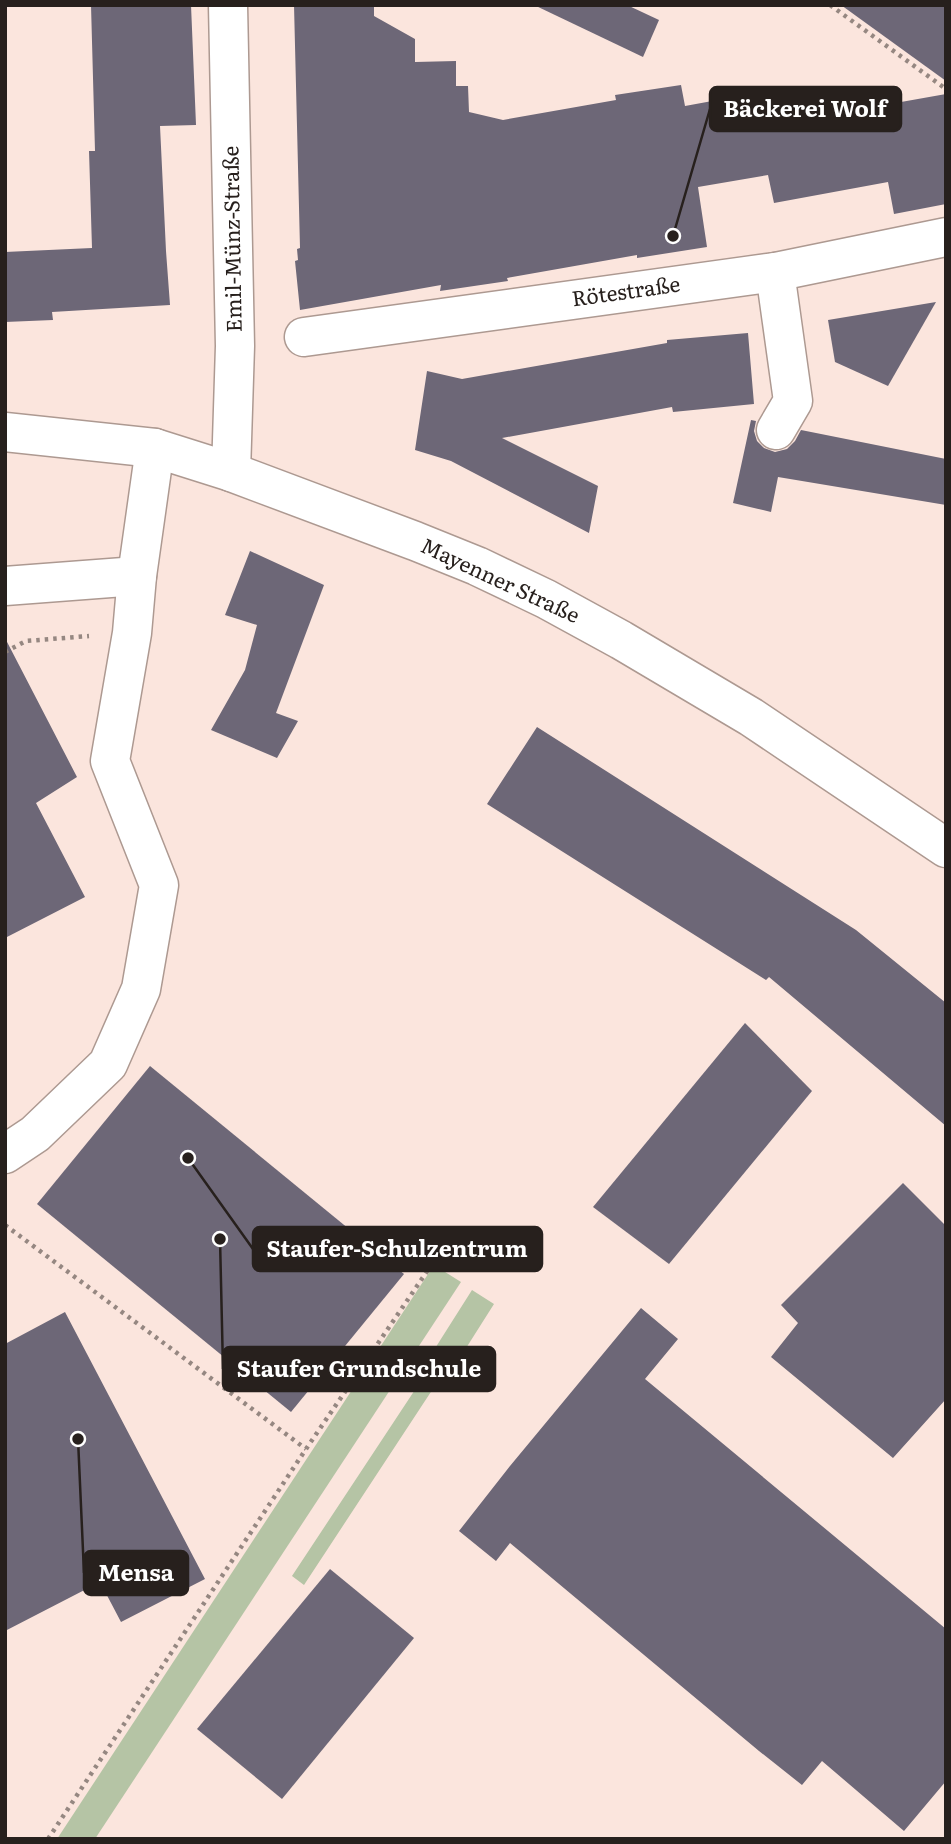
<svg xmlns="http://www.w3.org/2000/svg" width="951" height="1844" viewBox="0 0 951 1844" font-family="Literata,serif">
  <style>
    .green { fill: #b5c4a5 }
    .building { fill: #6d6777 }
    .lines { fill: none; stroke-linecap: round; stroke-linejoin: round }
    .minor-casing { stroke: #ad9991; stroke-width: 41 }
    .path { stroke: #958781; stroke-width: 4.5; stroke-dasharray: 3.5 5; stroke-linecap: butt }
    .minor { stroke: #fff; stroke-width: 38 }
    .labels { text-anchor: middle; stroke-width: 7; stroke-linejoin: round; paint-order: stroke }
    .street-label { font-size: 21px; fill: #27201d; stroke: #fff }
    .leader { fill: none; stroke: #27201d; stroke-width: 2.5 }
    .callout-dot { fill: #27201d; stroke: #fff; stroke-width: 2.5 }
    .callout { fill: #27201d; stroke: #27201d; stroke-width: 2.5 }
    .callout-label { font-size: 23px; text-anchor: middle; font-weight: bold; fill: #fff }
  </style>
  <rect width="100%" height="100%" fill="#fbe5dd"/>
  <g class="green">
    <path d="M 434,1265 L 461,1282 L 95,1839 L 57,1839 Z"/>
    <path d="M 472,1290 L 494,1304 L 449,1375 L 444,1372 L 304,1585 L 292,1576 L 432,1364 L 427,1361 Z"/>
  </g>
  <g class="building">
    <path d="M 91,5 L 191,5 L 196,125 L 160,126 L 166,251 L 170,305 L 52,312 L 53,320 L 5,322 L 5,252 L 92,248 L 89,151 L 95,151 Z"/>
    <path d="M 294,5 L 374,5 L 374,16 L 415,39 L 415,62 L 456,61 L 456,86 L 468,86 L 469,112 L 503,120 L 616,100 L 615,95 L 681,85 L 685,106 L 777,89 L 783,123 L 946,94 L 946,204 L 894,214 L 888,182 L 774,203 L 768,175 L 698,187 L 707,247 L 637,258 L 637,255 L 507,278 L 508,281 L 440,291 L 441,285 L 300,310 L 295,261 L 298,260 L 297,249 L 300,248 Z"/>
    <path d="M 534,5 L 627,5 L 659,20 L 643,57 Z"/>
    <path d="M 841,5 L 946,5 L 946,81 Z"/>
    <path d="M 936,302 L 888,386 L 835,362 L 828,320 Z"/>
    <path d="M 748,333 L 754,404 L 673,412 L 672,407 L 502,438 L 598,486 L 589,533 L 451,461 L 415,450 L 427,371 L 462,379 L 667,343 L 667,340 Z"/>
    <path d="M 751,420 L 756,421 L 754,431 L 757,441 L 764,448 L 775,452 L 787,449 L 795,441 L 801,430 L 946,459 L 946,505 L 778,477 L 771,512 L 733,503 Z"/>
    <path d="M 250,551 L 324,585 L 276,713 L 298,721 L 277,758 L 211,730 L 245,670 L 257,625 L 225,615 Z"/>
    <path d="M 5,638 L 77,777 L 36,803 L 85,897 L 5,938 Z"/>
    <path d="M 537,727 L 856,930 L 946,1003 L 946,1126 L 769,977 L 766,980 L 487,804 Z"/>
    <path d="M 745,1023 L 812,1091 L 669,1264 L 593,1207 Z"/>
    <path d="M 150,1066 L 404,1274 L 291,1412 L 37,1204 Z"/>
    <path d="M 903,1183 L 946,1226 L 946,1399 L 893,1458 L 771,1357 L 798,1323 L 781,1305 Z"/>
    <path d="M 641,1308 L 678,1339 L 645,1379 L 946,1629 L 946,1781 L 904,1831 L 822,1761 L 802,1785 L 759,1751 L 510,1543 L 496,1561 L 459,1531 L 510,1466 Z"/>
    <path d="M 65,1312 L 205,1579 L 121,1622 L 100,1582 L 5,1631 L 5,1344 Z"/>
    <path d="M 330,1569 L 414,1638 L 282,1799 L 197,1729 Z"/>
  </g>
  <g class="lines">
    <defs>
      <g id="minor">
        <path d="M 228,5 L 235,346 L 231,472"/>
        <path d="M 775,272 L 793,401 L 776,430"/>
        <path d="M 304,337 L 775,272 L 946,237"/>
        <path d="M 5,432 L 155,448 L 231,472 L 415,541 L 477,566 L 546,599 L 621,640 L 751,717 L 946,848"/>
        <path d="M 5,586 L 137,576"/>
        <path d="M 5,1154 L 35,1134 L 108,1064 L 141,989 L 159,885 L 110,761 L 132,633 L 137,576 L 155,448"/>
      </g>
    </defs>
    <use href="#minor" class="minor-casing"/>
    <g class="path">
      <path d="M 830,5 L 946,89"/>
      <path d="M 5,652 L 26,641 L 89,636"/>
      <path d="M 5,1225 L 306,1449"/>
      <path d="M 48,1839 L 306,1449 L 445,1245"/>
    </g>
    <use href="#minor" class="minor"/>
  </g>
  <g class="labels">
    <g class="street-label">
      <text transform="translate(233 239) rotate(-91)" y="7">Emil-Münz-Straße</text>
      <text transform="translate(626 292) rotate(-8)" y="7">Rötestraße</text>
      <text transform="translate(500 581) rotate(25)" y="7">Mayenner Straße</text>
    </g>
  </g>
  <path class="leader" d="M673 236L710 109M188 1158L253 1249M220 1239L223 1369M78 1439L84 1573"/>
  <g class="callout-dot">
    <circle cx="673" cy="236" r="7"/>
    <circle cx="188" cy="1158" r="7"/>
    <circle cx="220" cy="1239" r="7"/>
    <circle cx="78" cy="1439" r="7"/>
  </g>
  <g class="callout">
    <rect x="710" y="87" width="191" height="44" rx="7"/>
    <rect x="253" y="1227" width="289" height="44" rx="7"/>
    <rect x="223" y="1347" width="272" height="44" rx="7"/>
    <rect x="84" y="1551" width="104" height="44" rx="7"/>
  </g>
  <g class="callout-label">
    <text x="805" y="117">Bäckerei Wolf</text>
    <text x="397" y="1257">Staufer-Schulzentrum</text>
    <text x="359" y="1377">Staufer Grundschule</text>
    <text x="136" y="1581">Mensa</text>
  </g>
  <rect width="951" height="1844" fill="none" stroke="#27201d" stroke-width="14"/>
</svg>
